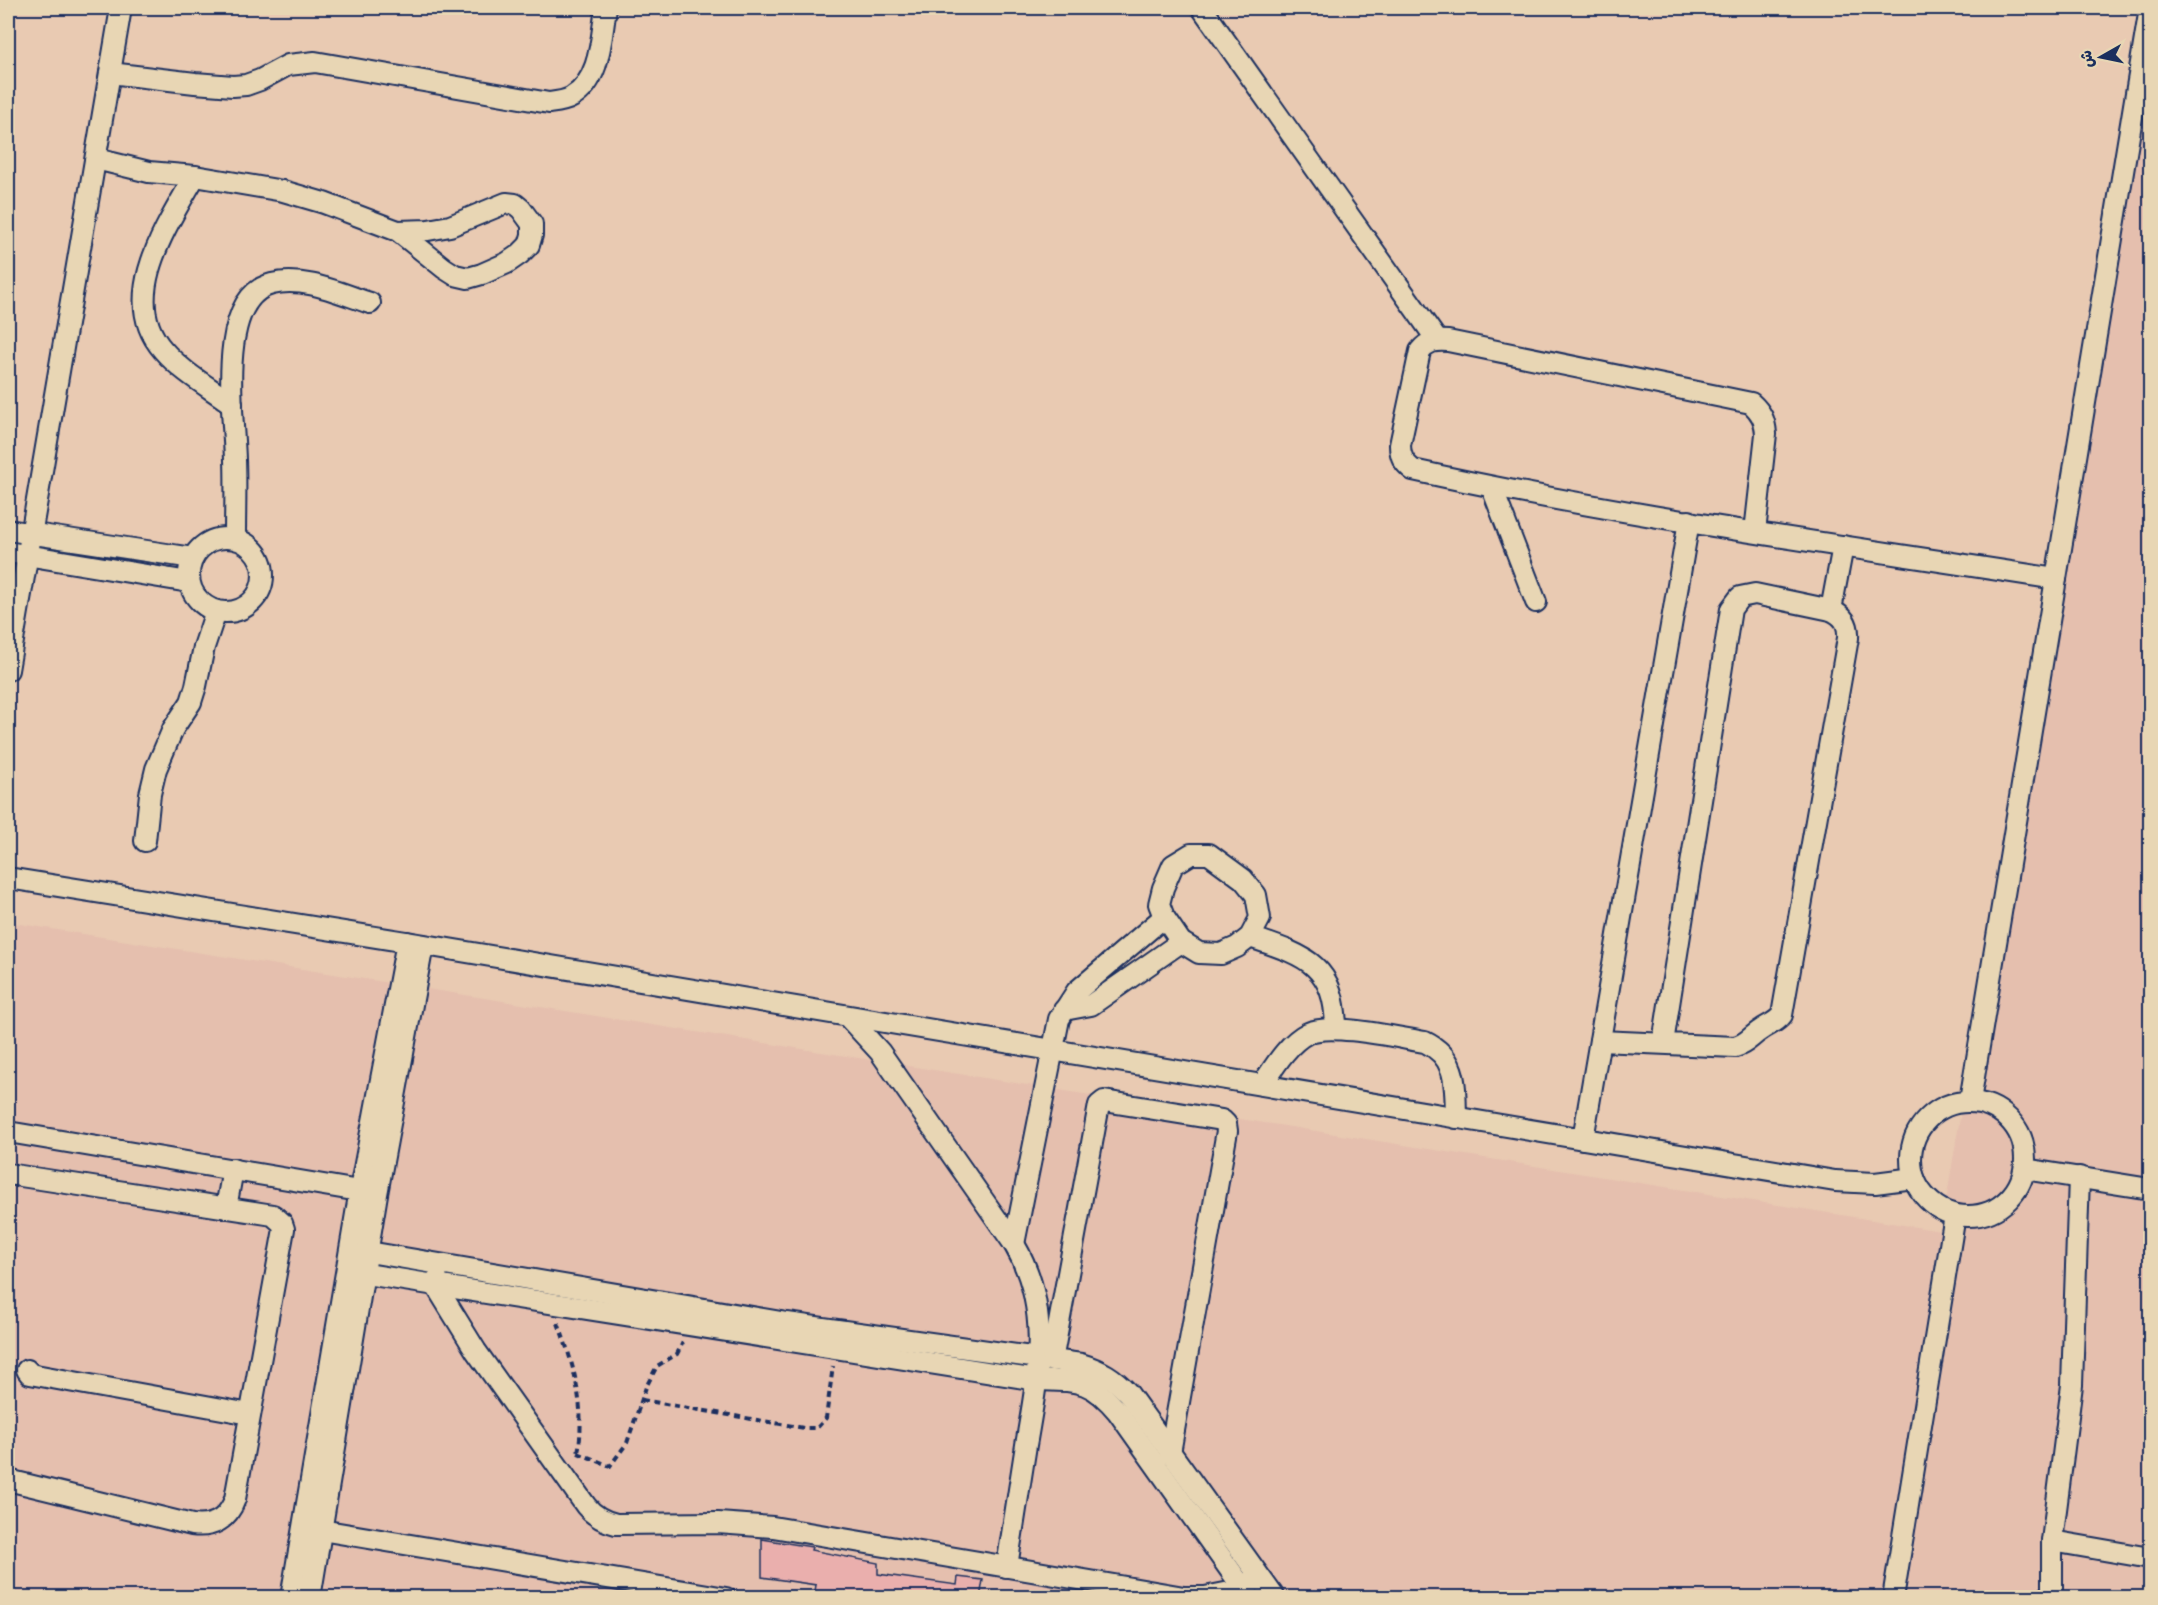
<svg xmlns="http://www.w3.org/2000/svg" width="2158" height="1605" viewBox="0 0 2158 1605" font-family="'Balsamiq Sans','Playpen Sans Arabic',sans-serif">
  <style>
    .built { fill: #e5bfae }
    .building { fill: #eaafad; stroke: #1b2f5e; stroke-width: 1.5 }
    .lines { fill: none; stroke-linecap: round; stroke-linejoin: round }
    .minor-casing { stroke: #1b2f5e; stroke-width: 24 }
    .path { stroke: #1b2f5e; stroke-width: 4; stroke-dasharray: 6 4.5; stroke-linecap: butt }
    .minor { stroke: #e8d6b4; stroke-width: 20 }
  </style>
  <rect width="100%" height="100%" fill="#e9cab2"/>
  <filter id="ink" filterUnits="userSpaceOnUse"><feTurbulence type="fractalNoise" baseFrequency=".0167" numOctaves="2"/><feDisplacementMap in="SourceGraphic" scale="12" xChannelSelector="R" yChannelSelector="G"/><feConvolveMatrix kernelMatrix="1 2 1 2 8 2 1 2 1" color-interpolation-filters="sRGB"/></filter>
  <g filter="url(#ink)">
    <path class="built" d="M 2147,8 L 2150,8 L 2150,1597 L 8,1597 L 8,922 L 1941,1231 Z"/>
    <path class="building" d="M 762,1539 L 812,1547 L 811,1550 L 878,1563 L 878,1574 L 957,1585 L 958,1577 L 983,1580 L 980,1598 L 814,1598 L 816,1585 L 762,1577 Z"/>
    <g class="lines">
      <defs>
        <g id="minor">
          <path d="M 1202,8 L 1437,340"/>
          <path d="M 110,73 L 195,83 L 233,86 L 246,85 L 260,80 L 288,65 L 315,62 L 549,103 C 557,102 566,101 572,97 C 601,80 601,37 606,8"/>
          <path d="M 96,159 L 149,172 L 195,176 L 283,191 L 324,203 L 398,231 L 444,268 L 455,275 L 468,278 L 482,274 L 507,263 L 520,254 L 529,245 L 532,235 L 532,224 L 521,209 L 515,204 L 506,203 L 450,226 L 428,230 L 398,231"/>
          <path d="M 195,176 C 168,224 117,298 163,350 C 182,372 209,387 232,404"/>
          <path d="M 1492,488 L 1536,602"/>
          <path d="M 8,530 L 193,558"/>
          <path d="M 1755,532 L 1766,434 C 1765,420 1761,412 1751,403 L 1448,341 C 1435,340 1428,341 1420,351 L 1400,445 C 1400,457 1404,463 1413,470 C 1625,517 1842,545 2056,579"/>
          <circle cx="226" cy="575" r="37"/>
          <path d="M 235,538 C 235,512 236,486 235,460 C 234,416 215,298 272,284 C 304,276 339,293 370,303"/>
          <path d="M 8,552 L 189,582"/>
          <path d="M 1831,610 L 1843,546"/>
          <path d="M 8,670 L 121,8"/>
          <path d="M 145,841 L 150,794 L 156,769 L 173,729 L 191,702 L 196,686 L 204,647 L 216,611"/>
          <path d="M 1191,854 L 1209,854 L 1243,879 L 1256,895 L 1260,918 L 1250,937 L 1237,947 L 1221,954 L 1199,953 L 1181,942 L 1164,917 L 1159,904 L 1163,888 L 1173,865 Z"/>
          <path d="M 8,878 L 407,942 L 1835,1181 L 1875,1183 L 1914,1178"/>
          <path d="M 1250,937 C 1306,956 1335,964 1336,1029"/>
          <path d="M 1064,1010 L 1091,1005 L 1181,942"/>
          <path d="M 847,1016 L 880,1052 L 1014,1244 C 1052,1308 1038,1375 1026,1445 C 1020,1485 1013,1526 1007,1567"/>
          <path d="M 1600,1041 L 1735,1047 C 1747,1044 1751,1036 1761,1030 C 1769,1024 1776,1023 1782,1015 L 1848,638 C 1849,624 1844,616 1831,610 L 1755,594 L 1740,597 L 1731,609 L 1663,1043"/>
          <path d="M 1262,1085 C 1274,1067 1288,1043 1308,1033 C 1330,1022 1399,1038 1425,1042 C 1458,1058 1455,1085 1456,1118"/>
          <path d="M 1970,1101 L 2150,8"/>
          <circle cx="1968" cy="1159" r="57"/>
          <path d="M 8,1132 L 371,1193"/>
          <path d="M 1583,1139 L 1689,521"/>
          <path d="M 2025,1169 L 2150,1189"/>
          <path d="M 8,1174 L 273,1215 L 282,1223 L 284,1229 L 235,1499 C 228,1519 213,1528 192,1525 L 8,1480"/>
          <path d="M 226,1208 L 233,1169"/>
          <path d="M 1014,1244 L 1059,1019 L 1077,991 L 1164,917"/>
          <path d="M 351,1249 L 787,1323 L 1081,1364 C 1101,1370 1114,1378 1128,1393 L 1275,1598"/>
          <path d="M 347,1271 L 1037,1380 C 1077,1381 1091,1379 1118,1412 L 1250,1598"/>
          <path d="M 437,1279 L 436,1286 L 476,1351 L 586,1506 C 594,1516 603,1521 616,1524 L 718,1523 L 773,1527 L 1184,1597 L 1205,1597 L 1245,1589 L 1252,1580"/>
          <path d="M 1052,1361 L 1099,1105 L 1104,1101 L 1222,1120 L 1226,1124 L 1227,1131 L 1170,1453"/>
          <path d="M 27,1370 L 30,1374 L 250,1414"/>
          <path d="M 309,1528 L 726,1598"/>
          <path d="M 2052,1541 L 2150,1558"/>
          <path d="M 291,1598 L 360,1190 L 407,942"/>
          <path d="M 310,1598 L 377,1194 L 423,945"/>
          <path d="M 1893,1598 L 1955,1215"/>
          <path d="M 2052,1598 L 2052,1541 L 2072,1385 L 2079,1177"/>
        </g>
      </defs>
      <use href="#minor" class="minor-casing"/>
      <g class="path">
        <path d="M 558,1323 C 574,1365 586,1408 578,1453"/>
        <path d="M 642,1400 L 804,1428 L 817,1428 L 826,1418 L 833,1366"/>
        <path d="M 578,1453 L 610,1466 L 627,1443 L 646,1387 L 657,1366 L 677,1354 L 683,1342"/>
      </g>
      <use href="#minor" class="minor"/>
    </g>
  </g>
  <rect width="2158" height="1605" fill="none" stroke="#e8d6b4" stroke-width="30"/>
  <rect x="15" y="15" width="2128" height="1575" fill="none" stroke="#1b2f5e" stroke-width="2" filter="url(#ink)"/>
  <g transform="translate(2101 57) rotate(261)" stroke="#e8d6b4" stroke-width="4.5" paint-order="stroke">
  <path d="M0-4.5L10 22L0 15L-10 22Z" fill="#1b2f5e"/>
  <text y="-9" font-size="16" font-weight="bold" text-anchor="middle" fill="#1b2f5e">ش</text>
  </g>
</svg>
